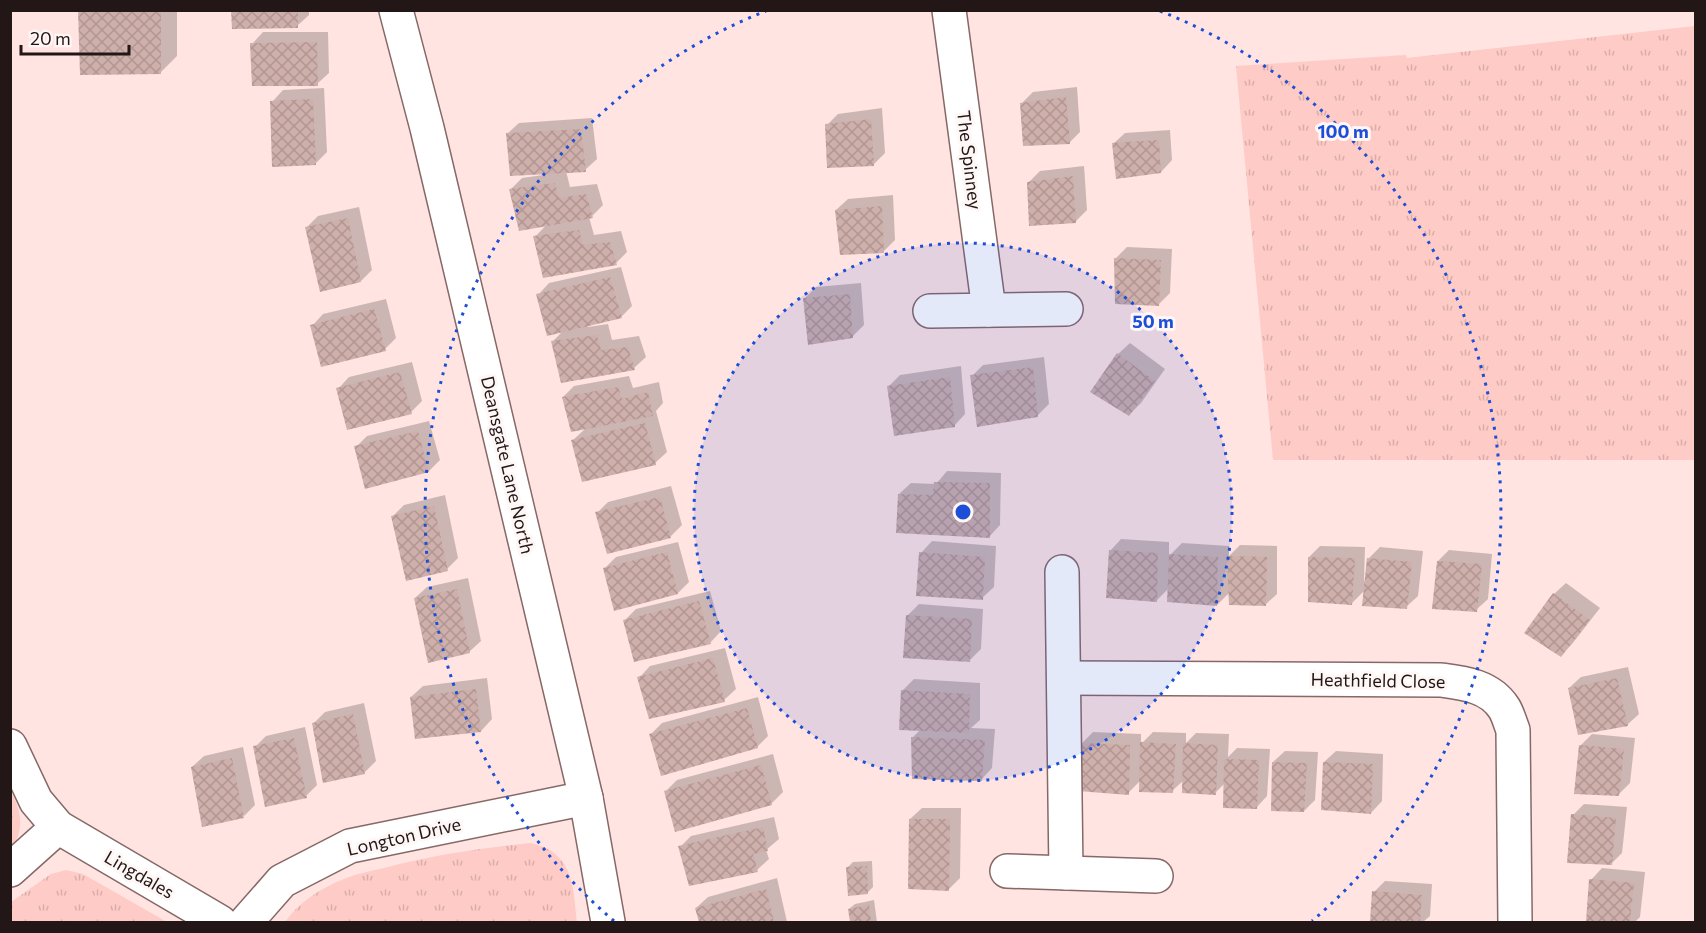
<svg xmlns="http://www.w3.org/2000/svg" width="1706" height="933" viewBox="0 0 1706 933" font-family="Commissioner,sans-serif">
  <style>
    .grass { fill: url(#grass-tufts) }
    .shadow { fill: #0003 }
    .building { fill: url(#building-cross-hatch) }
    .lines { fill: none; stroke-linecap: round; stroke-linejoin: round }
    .minor-casing { stroke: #866966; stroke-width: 36 }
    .minor { stroke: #fff; stroke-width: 33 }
    .ring { fill: none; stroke: #1d4ed8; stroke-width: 3; stroke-dasharray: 3 6 }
    .labels { text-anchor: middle; stroke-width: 6; stroke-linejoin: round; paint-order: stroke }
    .street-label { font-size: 18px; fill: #221716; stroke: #fef7f6 }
    .centre { fill: #1d4ed8; stroke: #fef7f6; stroke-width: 3 }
    .ring-label { font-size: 18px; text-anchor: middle; font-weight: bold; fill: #1d4ed8; stroke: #fef7f6; stroke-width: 6; stroke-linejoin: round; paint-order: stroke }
  </style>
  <defs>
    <pattern id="grass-tufts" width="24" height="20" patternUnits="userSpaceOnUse" patternTransform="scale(1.5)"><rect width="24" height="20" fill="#fecbc6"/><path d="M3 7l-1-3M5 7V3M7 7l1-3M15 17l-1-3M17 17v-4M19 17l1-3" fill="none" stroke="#d9aea9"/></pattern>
    <pattern id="building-cross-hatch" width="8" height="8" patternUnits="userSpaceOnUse" patternTransform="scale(1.5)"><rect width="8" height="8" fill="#ceafab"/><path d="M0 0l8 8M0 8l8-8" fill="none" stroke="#b19692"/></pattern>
  </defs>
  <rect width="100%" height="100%" fill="#ffe4e1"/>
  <g class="grass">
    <path d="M 1695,26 L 1695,460 L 1273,460 L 1236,66 L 1406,55 L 1407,58 Z"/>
    <path d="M 10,790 C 21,810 26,830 10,850 Z"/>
    <path d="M 530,843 C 574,852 573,886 577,922 L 285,922 C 299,902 321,888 344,879 C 356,874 371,871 384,868 C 432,855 481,848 530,843 Z"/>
    <path d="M 66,870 L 83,874 L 167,922 L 11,922 L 11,902 L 51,874 Z"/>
  </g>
  <g class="shadow">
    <path d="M 79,10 L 177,10 L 177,56 L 160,73 Z"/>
    <path d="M 233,10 L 309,10 L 309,15 L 297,26 Z"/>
    <path d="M 263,32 L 328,32 L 329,73 L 317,84 L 252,44 Z"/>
    <path d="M 1077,87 L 1080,132 L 1069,143 L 1022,103 L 1033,92 Z"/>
    <path d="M 324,88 L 327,152 L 315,164 L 272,102 L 283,90 Z"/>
    <path d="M 882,108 L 885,153 L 873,165 L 827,125 L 838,114 Z"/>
    <path d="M 592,118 L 597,159 L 585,170 L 566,171 L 570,187 L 597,184 L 603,205 L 592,216 L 589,217 L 594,235 L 621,231 L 627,252 L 616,263 L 535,237 L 547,224 L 511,189 L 522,178 L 543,175 L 543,173 L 507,134 L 519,123 Z"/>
    <path d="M 1170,130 L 1172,160 L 1161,172 L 1113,144 L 1125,133 Z"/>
    <path d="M 1084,166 L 1087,210 L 1075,222 L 1029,182 L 1040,171 Z"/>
    <path d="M 893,195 L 895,240 L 884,251 L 836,210 L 848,199 Z"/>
    <path d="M 359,207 L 372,270 L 361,281 L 307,227 L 318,216 Z"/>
    <path d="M 1127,247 L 1172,249 L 1170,293 L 1158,305 L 1116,258 Z"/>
    <path d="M 621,267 L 632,306 L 621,317 L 588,325 L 588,327 L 608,324 L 612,340 L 639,336 L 646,357 L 634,368 L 553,341 L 564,330 L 538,295 L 549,283 Z"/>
    <path d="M 861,283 L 864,325 L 853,336 L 804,299 L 816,287 Z"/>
    <path d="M 386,299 L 396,338 L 385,349 L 312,326 L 323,314 Z"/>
    <path d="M 1130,343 L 1165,369 L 1141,403 L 1129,415 L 1118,354 Z"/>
    <path d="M 1044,357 L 1049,404 L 1037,416 L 972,376 L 983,365 Z"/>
    <path d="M 412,362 L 422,401 L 411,412 L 338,389 L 349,377 Z"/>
    <path d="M 961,366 L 965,414 L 954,426 L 889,386 L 900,375 Z"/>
    <path d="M 629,376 L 633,388 L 659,382 L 663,403 L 656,411 L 667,452 L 655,463 L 572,441 L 586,428 L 563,397 L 574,386 Z"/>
    <path d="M 429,421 L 440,460 L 429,471 L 356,447 L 367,436 Z"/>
    <path d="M 947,471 L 1001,473 L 1000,525 L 989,537 L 899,494 L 911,483 L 936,484 Z"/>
    <path d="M 671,486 L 682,525 L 670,537 L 597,513 L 608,502 Z"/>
    <path d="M 445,495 L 458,558 L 447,569 L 393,516 L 404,505 Z"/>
    <path d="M 1121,539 L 1169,542 L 1169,556 L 1182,543 L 1229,546 L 1229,556 L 1240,545 L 1277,546 L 1277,594 L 1265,605 L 1230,592 L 1217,605 L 1169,588 L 1156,601 L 1110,551 Z"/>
    <path d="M 932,541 L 996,546 L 994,587 L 982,598 L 921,553 Z"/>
    <path d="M 678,542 L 689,582 L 678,593 L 604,569 L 616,557 Z"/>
    <path d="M 1320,546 L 1365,547 L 1364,581 L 1366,582 L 1369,558 L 1380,547 L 1423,551 L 1418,596 L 1406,607 L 1366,589 L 1352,603 L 1309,557 Z"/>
    <path d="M 1449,550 L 1492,554 L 1488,599 L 1476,610 L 1438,561 Z"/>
    <path d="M 468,578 L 481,641 L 469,652 L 415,598 L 427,587 Z"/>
    <path d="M 1566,583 L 1600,608 L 1572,644 L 1561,655 L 1554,594 Z"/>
    <path d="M 710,591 L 721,631 L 710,643 L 624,621 L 636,609 Z"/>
    <path d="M 919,604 L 983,609 L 981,649 L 969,661 L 908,615 Z"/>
    <path d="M 725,648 L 736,689 L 724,700 L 639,678 L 650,666 Z"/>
    <path d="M 1628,667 L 1639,714 L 1627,725 L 1569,688 L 1581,677 Z"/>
    <path d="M 487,678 L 492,719 L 481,731 L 411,697 L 423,686 Z"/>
    <path d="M 914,679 L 980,683 L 980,720 L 971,728 L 995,729 L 992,768 L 981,780 L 912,738 L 921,729 L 903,690 Z"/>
    <path d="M 758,697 L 768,736 L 757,747 L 651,734 L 662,723 Z"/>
    <path d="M 364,703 L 376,761 L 365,772 L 314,723 L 325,712 Z"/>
    <path d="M 305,727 L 317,785 L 306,796 L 255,747 L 266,736 Z"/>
    <path d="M 1093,732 L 1141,734 L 1141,744 L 1153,732 L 1186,733 L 1186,743 L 1196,733 L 1229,734 L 1228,757 L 1237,748 L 1270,749 L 1267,796 L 1256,808 L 1225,783 L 1215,793 L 1184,780 L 1172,791 L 1141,780 L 1128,793 L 1082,743 Z"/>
    <path d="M 1592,734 L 1635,738 L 1630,783 L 1618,795 L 1581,745 Z"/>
    <path d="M 243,747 L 255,805 L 244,816 L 192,767 L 204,756 Z"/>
    <path d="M 1285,751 L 1318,752 L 1315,800 L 1304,811 L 1273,762 Z"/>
    <path d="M 1336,751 L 1383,754 L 1382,801 L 1371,813 L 1324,762 Z"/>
    <path d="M 773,754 L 783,792 L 771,804 L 666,791 L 677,780 Z"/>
    <path d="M 1584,804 L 1627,807 L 1622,853 L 1611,864 L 1573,815 Z"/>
    <path d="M 922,808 L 961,808 L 960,878 L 949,889 L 910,819 Z"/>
    <path d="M 774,817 L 779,839 L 766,850 L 769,859 L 757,870 L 680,847 L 691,836 Z"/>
    <path d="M 872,861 L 873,887 L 868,892 L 848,867 L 853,862 Z"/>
    <path d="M 1602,868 L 1645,872 L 1640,917 L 1635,922 L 1587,922 L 1591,880 Z"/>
    <path d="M 777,878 L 787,922 L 701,922 L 696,908 L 708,897 Z"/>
    <path d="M 1385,881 L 1432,884 L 1430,916 L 1423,922 L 1372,922 L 1374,892 Z"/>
    <path d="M 874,900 L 877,922 L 851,922 L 849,909 L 855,904 Z"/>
  </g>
  <g class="building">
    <path d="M 78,10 L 161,10 L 161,74 L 80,75 Z"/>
    <path d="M 231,10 L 298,10 L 298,28 L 232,29 Z"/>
    <path d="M 317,42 L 318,86 L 252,86 L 250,43 Z"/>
    <path d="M 1066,97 L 1070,144 L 1023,146 L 1020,103 Z"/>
    <path d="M 313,99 L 316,165 L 272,167 L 270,101 Z"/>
    <path d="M 871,119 L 874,166 L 827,168 L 825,124 Z"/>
    <path d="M 581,129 L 586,172 L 510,176 L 506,133 Z"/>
    <path d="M 1159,140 L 1161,173 L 1116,179 L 1112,143 Z"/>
    <path d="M 1073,176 L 1076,223 L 1029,226 L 1027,182 Z"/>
    <path d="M 555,183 L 559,198 L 586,194 L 593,218 L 519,231 L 509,189 Z"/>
    <path d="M 882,206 L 884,253 L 840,255 L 835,210 Z"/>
    <path d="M 348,218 L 361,282 L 320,292 L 305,227 Z"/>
    <path d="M 579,230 L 583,245 L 610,242 L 617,265 L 543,278 L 533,236 Z"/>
    <path d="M 1114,258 L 1161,260 L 1159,306 L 1115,304 Z"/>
    <path d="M 610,277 L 622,318 L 547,336 L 536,294 Z"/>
    <path d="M 850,294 L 853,338 L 808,345 L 803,298 Z"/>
    <path d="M 374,309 L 386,351 L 321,367 L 310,325 Z"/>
    <path d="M 597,335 L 601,350 L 628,347 L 635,370 L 561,383 L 551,341 Z"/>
    <path d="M 1117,353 L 1155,381 L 1129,416 L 1090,392 Z"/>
    <path d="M 1033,367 L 1038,417 L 977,427 L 970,375 Z"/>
    <path d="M 400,372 L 412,414 L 347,430 L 336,388 Z"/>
    <path d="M 950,377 L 955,427 L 894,436 L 887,386 Z"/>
    <path d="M 618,387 L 622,399 L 648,392 L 653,416 L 571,432 L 562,397 Z"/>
    <path d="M 645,423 L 656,465 L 582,482 L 571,440 Z"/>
    <path d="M 418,431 L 429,472 L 365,489 L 354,446 Z"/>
    <path d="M 934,482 L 990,483 L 990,538 L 896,533 L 898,494 L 933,495 Z"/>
    <path d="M 660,497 L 671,538 L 607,554 L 595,512 Z"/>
    <path d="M 434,506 L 448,571 L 406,581 L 391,516 Z"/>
    <path d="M 1109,550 L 1158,553 L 1157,602 L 1106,598 Z"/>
    <path d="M 667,552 L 678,594 L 614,611 L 603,568 Z"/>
    <path d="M 919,552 L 985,557 L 983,600 L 916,596 Z"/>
    <path d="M 1169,554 L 1218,557 L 1217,606 L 1167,602 Z"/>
    <path d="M 1227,556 L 1267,557 L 1266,606 L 1229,605 Z"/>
    <path d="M 1308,557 L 1355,558 L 1352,605 L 1308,602 Z"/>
    <path d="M 1367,558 L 1412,562 L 1407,609 L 1362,606 Z"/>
    <path d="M 1437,561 L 1482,564 L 1477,612 L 1432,609 Z"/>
    <path d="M 457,589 L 470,653 L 428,663 L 414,598 Z"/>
    <path d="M 1553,593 L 1590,620 L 1561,657 L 1524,633 Z"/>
    <path d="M 699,601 L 711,644 L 634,662 L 623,620 Z"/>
    <path d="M 906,615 L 972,619 L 970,662 L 903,658 Z"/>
    <path d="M 713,658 L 725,702 L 649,719 L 637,677 Z"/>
    <path d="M 1617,678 L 1628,726 L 1578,735 L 1568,688 Z"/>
    <path d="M 476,689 L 481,732 L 415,739 L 410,697 Z"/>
    <path d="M 901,690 L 970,694 L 969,733 L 899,730 Z"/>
    <path d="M 747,708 L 758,748 L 661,776 L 649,734 Z"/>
    <path d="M 353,714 L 365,774 L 323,783 L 312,723 Z"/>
    <path d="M 911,737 L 985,740 L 982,781 L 912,779 Z"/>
    <path d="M 294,738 L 307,798 L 265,807 L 253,746 Z"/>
    <path d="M 1140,742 L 1176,744 L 1173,793 L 1139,792 Z"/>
    <path d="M 1080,743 L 1130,745 L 1129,795 L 1078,791 Z"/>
    <path d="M 1183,743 L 1218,745 L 1216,795 L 1182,793 Z"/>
    <path d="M 1579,745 L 1624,749 L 1619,796 L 1574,794 Z"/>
    <path d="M 232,758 L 244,818 L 202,827 L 191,767 Z"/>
    <path d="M 1224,759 L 1259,760 L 1257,809 L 1223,808 Z"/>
    <path d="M 1272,762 L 1307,763 L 1304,812 L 1271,811 Z"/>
    <path d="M 1323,762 L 1373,764 L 1371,814 L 1321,810 Z"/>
    <path d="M 761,765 L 772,805 L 675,832 L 664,791 Z"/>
    <path d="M 1571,814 L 1616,818 L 1612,865 L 1567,863 Z"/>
    <path d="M 909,819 L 950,819 L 949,891 L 908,889 Z"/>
    <path d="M 763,827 L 768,851 L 753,854 L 758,872 L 689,886 L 678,846 Z"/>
    <path d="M 867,866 L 868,894 L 848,896 L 846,867 Z"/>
    <path d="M 1589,879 L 1634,883 L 1630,922 L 1586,922 Z"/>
    <path d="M 766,889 L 774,922 L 699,922 L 695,908 Z"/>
    <path d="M 1372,891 L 1422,895 L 1420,922 L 1370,922 Z"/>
    <path d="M 869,905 L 871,922 L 850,922 L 848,909 Z"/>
  </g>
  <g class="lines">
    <defs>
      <g id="minor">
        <path d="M 396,10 L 427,128 L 586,798 L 608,922"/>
        <path d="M 949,10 L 989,310"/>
        <path d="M 930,311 L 1066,309"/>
        <path d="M 1062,572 L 1066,873"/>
        <path d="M 1064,678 L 1441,680 C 1464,683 1490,686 1504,708 C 1508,714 1510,723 1513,730 L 1515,922"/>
        <path d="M 10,746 L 36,801 L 58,827 L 220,922"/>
        <path d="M 10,870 L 58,827"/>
        <path d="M 1007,871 L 1156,876"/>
        <path d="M 246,922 L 282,881 L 350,846 L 586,798"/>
      </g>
    </defs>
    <use href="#minor" class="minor-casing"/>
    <use href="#minor" class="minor"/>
  </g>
  <circle cx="963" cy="512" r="269" fill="#1d4ed8" fill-opacity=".12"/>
  <g class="ring">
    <circle cx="963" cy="512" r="269"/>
    <path d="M614 921A538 538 0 0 1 766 11M1160 11A538 538 0 0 1 1312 921"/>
  </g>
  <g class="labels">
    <g class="street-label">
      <text transform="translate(969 160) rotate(83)" y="6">The Spinney</text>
      <text transform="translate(507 465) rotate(77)" y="6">Deansgate Lane North</text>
      <text transform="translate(1378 681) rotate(1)" y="6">Heathfield Close</text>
      <text transform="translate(404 837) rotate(-13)" y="6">Longton Drive</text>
      <text transform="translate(139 875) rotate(30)" y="6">Lingdales</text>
    </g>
  </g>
  <circle cx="963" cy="512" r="9" class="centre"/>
  <g class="ring-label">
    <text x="1343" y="138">100 m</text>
    <text x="1153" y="328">50 m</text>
  </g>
  <rect width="1706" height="933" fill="none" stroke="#221716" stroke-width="24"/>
  <path d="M21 45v9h108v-9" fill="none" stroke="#221716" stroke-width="3"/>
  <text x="30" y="45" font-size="18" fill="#221716" stroke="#fef7f6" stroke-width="4.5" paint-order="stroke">20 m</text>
</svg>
